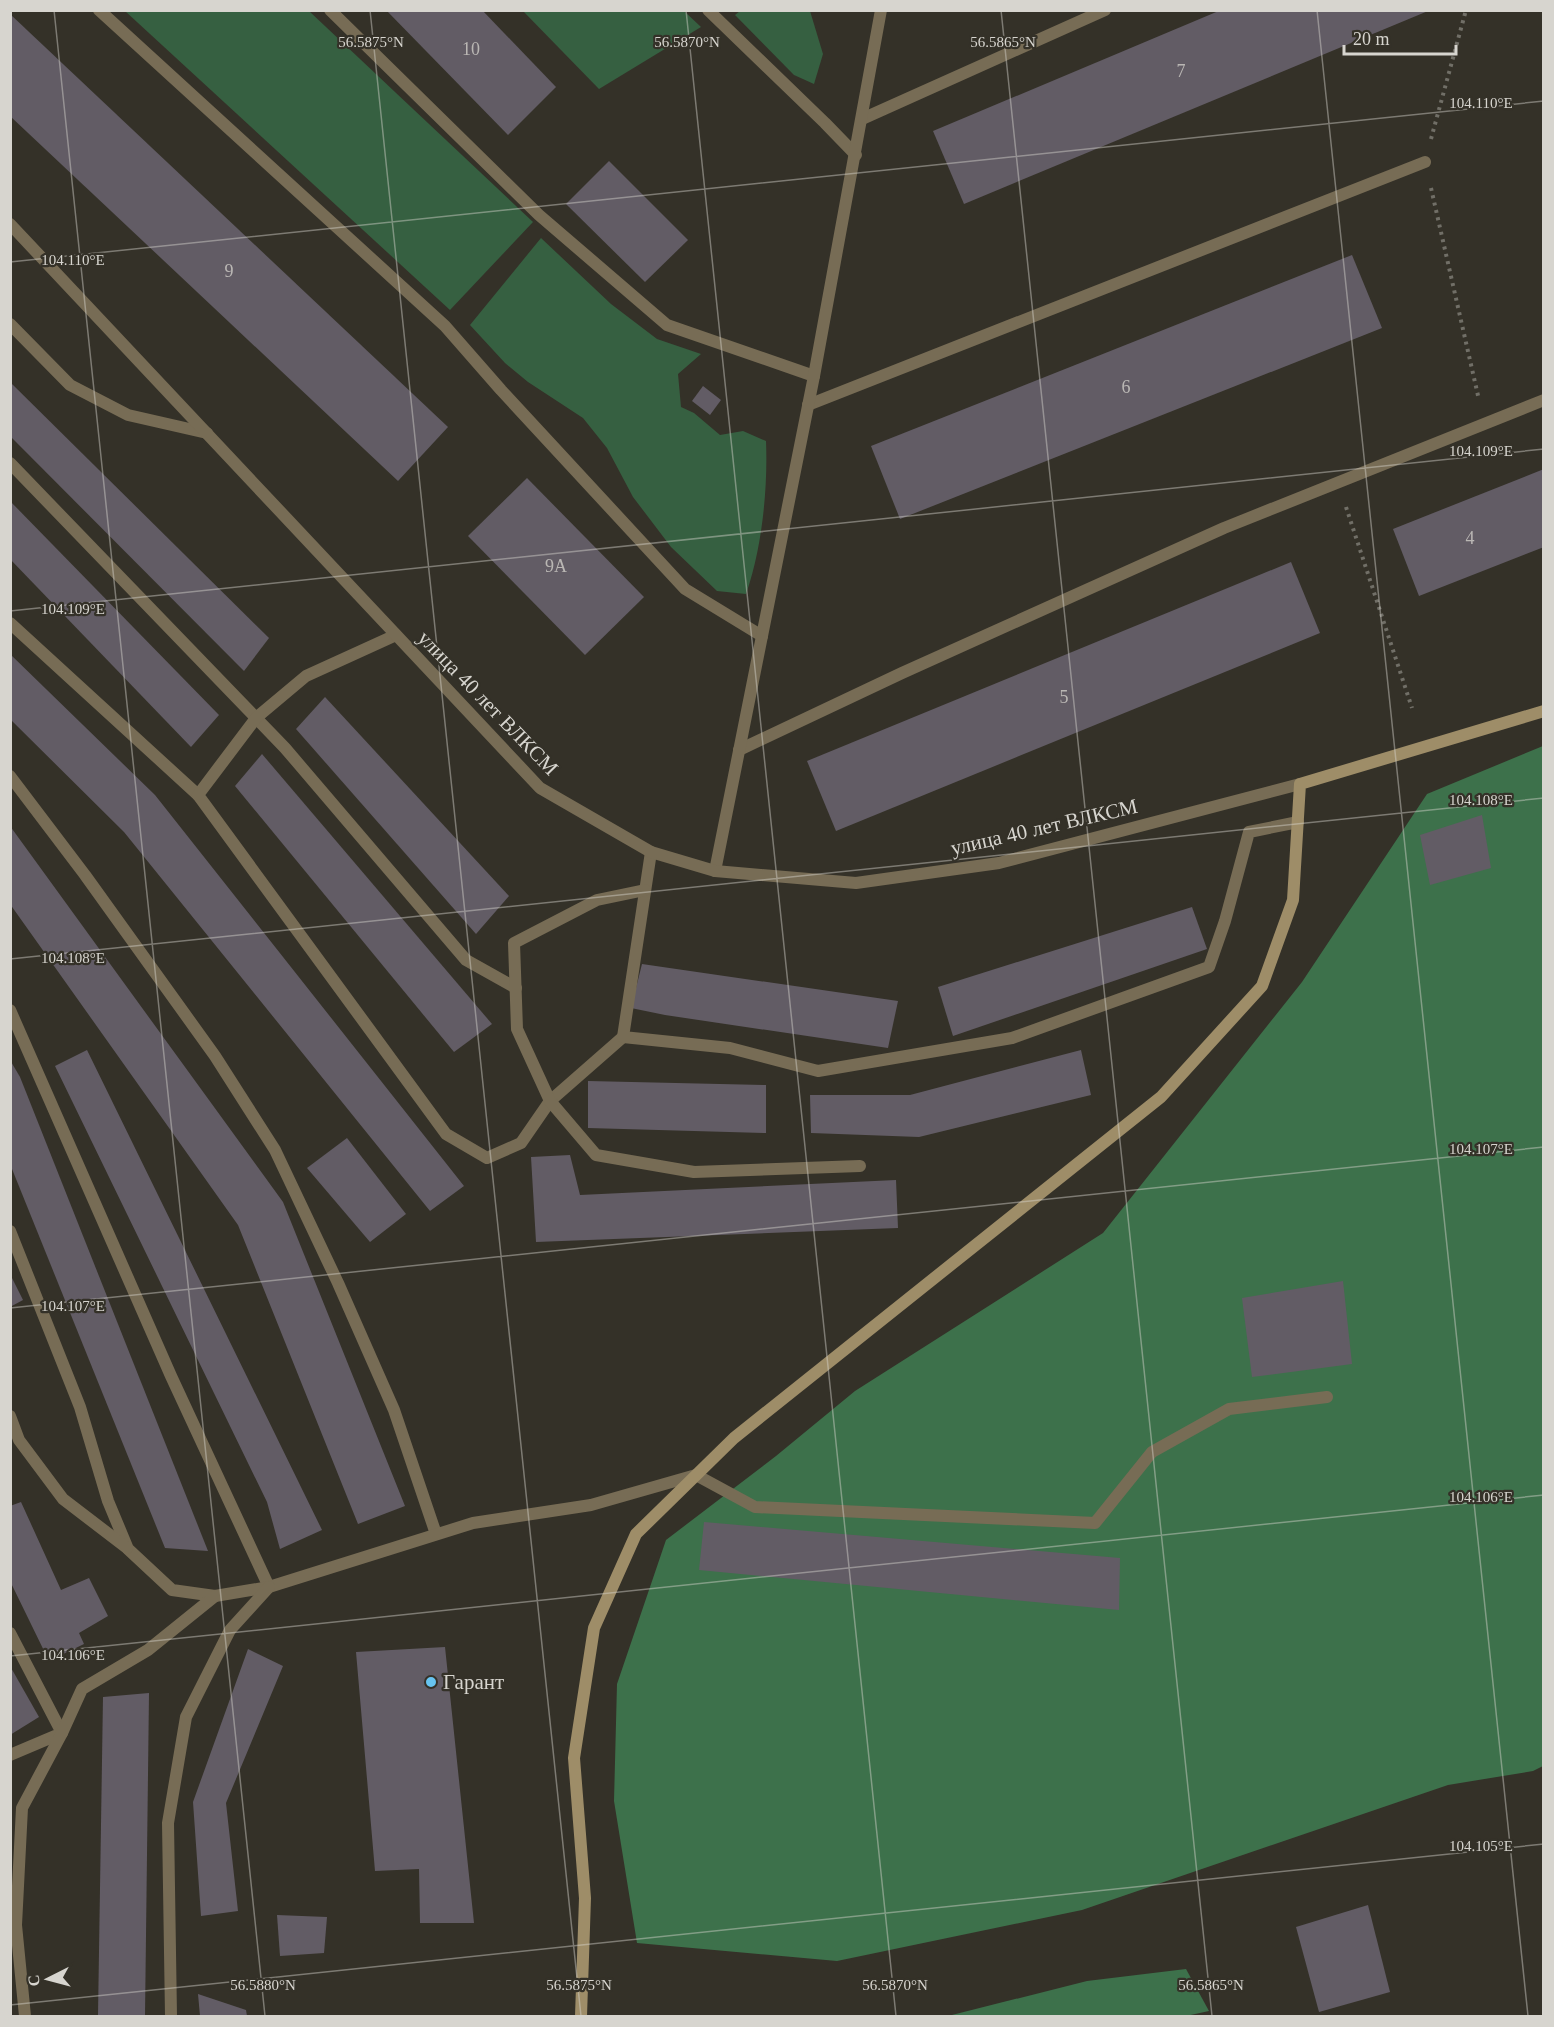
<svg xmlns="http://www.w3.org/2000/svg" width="1554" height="2027" viewBox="0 0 1554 2027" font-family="'Times New Roman',serif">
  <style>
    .green { fill: #366041 }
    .forest { fill: #3d714b }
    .building { fill: #625c65 }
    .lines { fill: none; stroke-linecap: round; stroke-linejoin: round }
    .path { stroke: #716f67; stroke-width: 4; stroke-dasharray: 3 4.5; stroke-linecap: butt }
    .lane { stroke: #776c55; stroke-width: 12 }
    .street { stroke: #776c55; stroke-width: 12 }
    .secondary { stroke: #9e8d68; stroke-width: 12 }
    .ticks { fill: none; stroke: #d7d5cf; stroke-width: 1.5; stroke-opacity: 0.45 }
    .poi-dot { fill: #67c4f0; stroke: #343128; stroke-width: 2 }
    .labels { text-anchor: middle; stroke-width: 4.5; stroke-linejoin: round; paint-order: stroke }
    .number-label { font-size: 18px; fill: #bab7b4 }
    .street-label { font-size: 21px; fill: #d7d5cf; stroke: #343128 }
    .poi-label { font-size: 21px; fill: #d7d5cf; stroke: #343128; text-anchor: start }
    .ticks-label { font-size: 15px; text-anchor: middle; fill: #d7d5cf; stroke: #343128; stroke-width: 4.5; stroke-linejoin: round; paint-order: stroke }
  </style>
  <rect width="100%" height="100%" fill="#343128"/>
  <g class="green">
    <path d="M 125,11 L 309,11 L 533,222 L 450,310 Z"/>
    <path d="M 523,11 L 684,11 L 701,27 L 599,89 Z"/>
    <path d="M 740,11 L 810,11 L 823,54 L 814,84 L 794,75 L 735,15 Z"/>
    <path d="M 541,238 L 611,304 L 657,339 L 701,354 L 678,374 L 681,407 L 694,413 L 720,435 L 743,431 L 766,441 C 768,488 762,549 746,594 L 717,591 L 671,547 L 633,497 L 607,448 L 583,418 L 528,382 L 505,363 L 470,325 Z"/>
  </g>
  <g class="forest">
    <path d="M 1543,746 L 1543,1766 L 1533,1771 L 1448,1785 L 1082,1910 L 837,1961 L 637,1943 L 614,1801 L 617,1684 L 666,1540 L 776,1456 L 855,1391 L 1103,1233 L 1302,982 L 1427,794 Z"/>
    <path d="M 1186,1969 L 1209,2011 L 1186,2016 L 948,2016 L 1087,1981 Z"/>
  </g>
  <g class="building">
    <path d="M 386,10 L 482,10 L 556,87 L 508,135 Z"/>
    <path d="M 1221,10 L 1428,11 L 964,204 L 933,131 Z"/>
    <path d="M 10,14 L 448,427 L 398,481 L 10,116 Z"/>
    <path d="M 609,161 L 688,240 L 645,282 L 566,204 Z"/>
    <path d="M 1352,255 L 1382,328 L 900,519 L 871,446 Z"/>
    <path d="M 10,382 L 269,638 L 244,671 L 10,436 Z"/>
    <path d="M 703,386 L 721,400 L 710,415 L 692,401 Z"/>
    <path d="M 1544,469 L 1544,547 L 1419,596 L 1393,529 Z"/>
    <path d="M 527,478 L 644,597 L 585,655 L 468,536 Z"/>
    <path d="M 10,501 L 219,715 L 191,747 L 10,559 Z"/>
    <path d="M 1291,562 L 1320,633 L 836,831 L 807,761 Z"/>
    <path d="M 10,654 L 155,795 L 464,1186 L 430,1211 L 124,832 L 10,719 Z"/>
    <path d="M 325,697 L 509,896 L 476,934 L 296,729 Z"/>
    <path d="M 262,754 L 492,1024 L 454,1052 L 235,786 Z"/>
    <path d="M 1482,815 L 1491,868 L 1430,885 L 1420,835 Z"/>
    <path d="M 10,826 L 283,1202 L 405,1506 L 358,1524 L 238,1225 L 10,904 Z"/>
    <path d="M 1192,907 L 1207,949 L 953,1036 L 938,987 Z"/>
    <path d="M 642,964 L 898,1001 L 888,1048 L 665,1015 L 631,1008 Z"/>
    <path d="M 87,1050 L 322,1530 L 280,1549 L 267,1502 L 55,1066 Z"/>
    <path d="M 1081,1050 L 1091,1095 L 919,1137 L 811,1133 L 810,1095 L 910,1095 Z"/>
    <path d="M 10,1060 L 20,1077 L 208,1551 L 165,1548 L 10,1164 Z"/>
    <path d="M 588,1081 L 766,1085 L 766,1133 L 588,1128 Z"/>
    <path d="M 347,1138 L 406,1214 L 370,1242 L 307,1168 Z"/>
    <path d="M 570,1155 L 580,1195 L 896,1180 L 898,1228 L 536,1242 L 531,1157 Z"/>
    <path d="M 10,1274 L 23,1300 L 10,1307 Z"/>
    <path d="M 1343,1281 L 1352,1364 L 1252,1377 L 1242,1298 Z"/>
    <path d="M 21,1502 L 61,1590 L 89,1578 L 108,1616 L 79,1633 L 84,1644 L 49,1661 L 10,1581 L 10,1506 Z"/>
    <path d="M 704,1522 L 1120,1558 L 1119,1610 L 699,1570 Z"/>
    <path d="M 445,1647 L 474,1923 L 420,1923 L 419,1869 L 375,1871 L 356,1652 Z"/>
    <path d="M 248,1649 L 283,1666 L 226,1803 L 238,1911 L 201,1916 L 193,1802 Z"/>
    <path d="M 10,1666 L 39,1717 L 10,1735 Z"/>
    <path d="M 149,1693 L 145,2016 L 98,2016 L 103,1697 Z"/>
    <path d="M 1368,1905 L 1390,1992 L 1319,2012 L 1296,1927 Z"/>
    <path d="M 277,1915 L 327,1917 L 324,1953 L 280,1956 Z"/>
    <path d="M 198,1994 L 246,2010 L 247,2016 L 200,2016 Z"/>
  </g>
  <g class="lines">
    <g class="path">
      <path d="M 1431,139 L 1466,10"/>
      <path d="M 1431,188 L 1479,400"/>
      <path d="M 1346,507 L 1412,708"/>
    </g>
    <g class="lane">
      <path d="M 99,10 L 445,326 L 501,390 L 685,589 L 762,636"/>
      <path d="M 330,10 L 539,215 L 667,325 L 814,376"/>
      <path d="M 708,10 L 825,123 L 856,155"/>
      <path d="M 862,119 L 1105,10"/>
      <path d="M 10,324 L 70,385 L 128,415 L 207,433"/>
      <path d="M 808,405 L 1425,162"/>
      <path d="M 10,463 L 285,748 L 466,960 L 516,988"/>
      <path d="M 10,623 L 198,795"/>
      <path d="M 396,635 L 306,676 L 256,718 L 198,795 L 446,1134 L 487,1158 L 521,1143 L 550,1101 L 623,1037"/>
      <path d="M 739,750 L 902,673 L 1224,528 L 1544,400"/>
      <path d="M 10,776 L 85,875 L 215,1056 L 275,1150 L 338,1283 L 394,1410 L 436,1534"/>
      <path d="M 651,852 L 623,1037 L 730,1048 L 818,1071 L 1012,1038 L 1209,967 L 1225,921 L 1249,832 L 1298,822"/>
      <path d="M 715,871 L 814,376 L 881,10"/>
      <path d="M 645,890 L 597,900 L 514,943 L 517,1029 L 550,1101 L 596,1155 L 694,1172 L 860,1166"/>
      <path d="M 10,1010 L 171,1376 L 269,1587"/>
      <path d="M 10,1231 L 80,1407 L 108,1501 L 128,1549 L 172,1590 L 215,1596 L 269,1587 L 473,1523 L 591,1505 L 696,1475 L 755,1507 L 1095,1523 L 1152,1452 L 1229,1409 L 1327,1397"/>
      <path d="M 10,1416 L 19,1440 L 63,1499 L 127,1548"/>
      <path d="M 10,1633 L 62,1733 L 10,1755"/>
      <path d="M 25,2016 L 16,1925 L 22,1808 L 62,1733 L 82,1689 L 148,1650 L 215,1596"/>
      <path d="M 171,2016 L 168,1823 L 186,1717 L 230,1630 L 269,1587"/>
    </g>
    <path class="street" d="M 10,224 L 540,788 L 651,852 L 715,871 L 856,883 L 999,863 L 1300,784"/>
    <path class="secondary" d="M 581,2016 L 585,1898 L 574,1758 L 594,1628 L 636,1534 L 734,1438 L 1161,1097 L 1262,986 L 1293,900 L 1300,784 L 1544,711"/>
  </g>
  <path class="ticks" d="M 54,10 L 265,2016M 370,10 L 581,2016M 686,10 L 896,2016M 1001,10 L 1212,2016M 1317,10 L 1528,2016M 10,262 L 1544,101M 10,611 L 1544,449M 10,959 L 1544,798M 10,1308 L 1544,1147M 10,1656 L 1544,1495M 10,2005 L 1544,1844"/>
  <circle class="poi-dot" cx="431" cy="1682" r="6"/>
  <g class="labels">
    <g class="number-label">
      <text x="471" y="55">10</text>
      <text x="1181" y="77">7</text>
      <text x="229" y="277">9</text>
      <text x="1126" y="393">6</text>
      <text x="1470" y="544">4</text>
      <text x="556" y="572">9А</text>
      <text x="1064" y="703">5</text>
    </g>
    <g class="street-label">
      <text transform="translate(488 703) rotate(46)" y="7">улица 40 лет ВЛКСМ</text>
      <text transform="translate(1044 827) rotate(-13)" y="7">улица 40 лет ВЛКСМ</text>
    </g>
    <g class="poi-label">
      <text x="443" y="1689">Гарант</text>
    </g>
  </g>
  <g class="ticks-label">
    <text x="371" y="47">56.5875°N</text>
    <text x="687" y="47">56.5870°N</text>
    <text x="1003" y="47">56.5865°N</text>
    <text x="1481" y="108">104.110°E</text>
    <text x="73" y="265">104.110°E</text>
    <text x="1481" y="456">104.109°E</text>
    <text x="73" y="614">104.109°E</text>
    <text x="1481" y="805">104.108°E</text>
    <text x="73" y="963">104.108°E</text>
    <text x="1481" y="1154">104.107°E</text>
    <text x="73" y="1311">104.107°E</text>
    <text x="1481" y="1502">104.106°E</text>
    <text x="73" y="1660">104.106°E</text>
    <text x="1481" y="1851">104.105°E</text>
    <text x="263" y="1990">56.5880°N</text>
    <text x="579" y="1990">56.5875°N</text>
    <text x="895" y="1990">56.5870°N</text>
    <text x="1211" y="1990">56.5865°N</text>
  </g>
  <rect width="1554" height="2027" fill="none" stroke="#d7d5cf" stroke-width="24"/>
  <g transform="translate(48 1979) rotate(264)" stroke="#343128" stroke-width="4.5" paint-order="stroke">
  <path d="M0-4.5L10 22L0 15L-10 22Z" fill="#d7d5cf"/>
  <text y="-9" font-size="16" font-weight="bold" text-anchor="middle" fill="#d7d5cf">С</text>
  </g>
  <path d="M1344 45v9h112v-9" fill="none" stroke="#d7d5cf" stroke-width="3"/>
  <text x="1353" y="45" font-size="18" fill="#d7d5cf" stroke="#343128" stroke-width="4.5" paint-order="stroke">20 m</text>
</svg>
